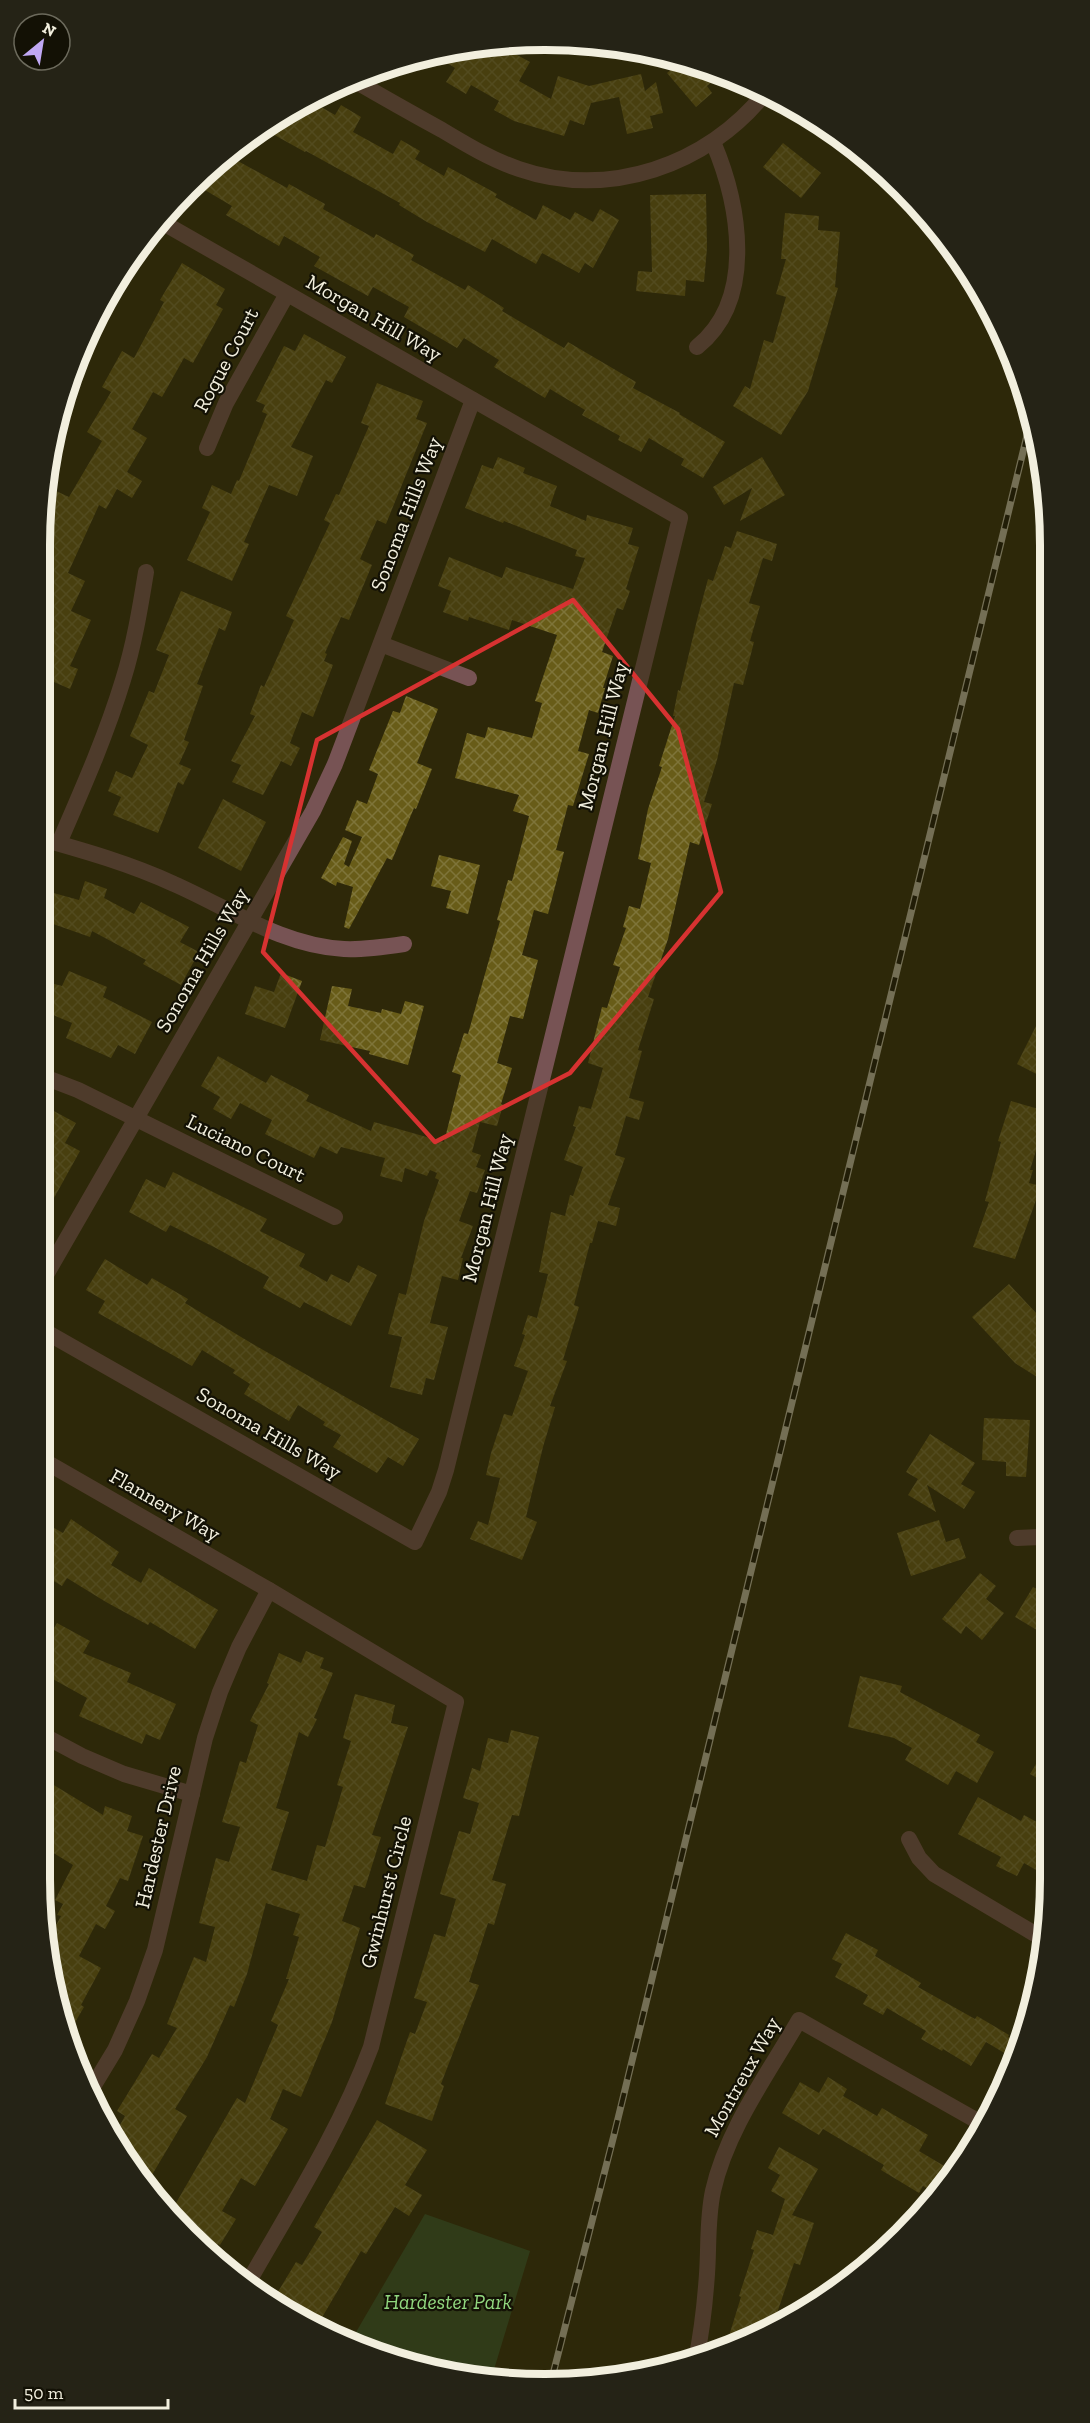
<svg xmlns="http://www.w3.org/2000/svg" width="1090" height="2423" viewBox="0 0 1090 2423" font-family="'Zilla Slab',serif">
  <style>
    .green { fill: #33532b }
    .building { fill: url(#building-cross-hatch) }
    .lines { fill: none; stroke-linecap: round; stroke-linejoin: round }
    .minor { stroke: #775354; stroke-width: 16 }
    .rail-casing { stroke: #c9c5b1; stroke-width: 7 }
    .rail { stroke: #131105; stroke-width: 4.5; stroke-dasharray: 14; stroke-linecap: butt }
    .marked { fill: none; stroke: #d73231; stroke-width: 4.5; stroke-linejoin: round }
    .labels { text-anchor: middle; stroke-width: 4.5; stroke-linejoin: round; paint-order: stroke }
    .street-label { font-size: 21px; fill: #f2efde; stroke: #131105 }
    .park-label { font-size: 21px; font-style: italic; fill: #90d67e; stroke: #131105 }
    .rim { fill: none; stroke: #f2efde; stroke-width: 8 }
  </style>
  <defs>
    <pattern id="building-cross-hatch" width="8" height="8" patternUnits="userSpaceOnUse" patternTransform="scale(1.5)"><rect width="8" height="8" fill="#685c18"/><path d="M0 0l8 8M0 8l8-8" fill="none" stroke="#7e7439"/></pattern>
  </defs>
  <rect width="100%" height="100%" fill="#2e2809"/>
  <path class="green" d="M 425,2214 L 530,2251 L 492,2376 L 447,2374 L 352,2339 Z"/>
  <g class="building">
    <path d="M 497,44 L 530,62 L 519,81 L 551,99 L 558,76 L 589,86 L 641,74 L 645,91 L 656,82 L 663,113 L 650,116 L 653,128 L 627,134 L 619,97 L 591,103 L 584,125 L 570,120 L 564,136 L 514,121 L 494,110 L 499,101 L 471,85 L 466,94 L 446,82 L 455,68 L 431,53 L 446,49 Z"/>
    <path d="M 682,60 L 723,73 L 707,86 L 712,93 L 696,107 L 667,73 Z"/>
    <path d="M 309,100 L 335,115 L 341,105 L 361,117 L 353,132 L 393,154 L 401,140 L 420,151 L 415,159 L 444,176 L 448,167 L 497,194 L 495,197 L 536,220 L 543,205 L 570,220 L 575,212 L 593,222 L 600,209 L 619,220 L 593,268 L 585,263 L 579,273 L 542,253 L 536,264 L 492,239 L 485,252 L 427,222 L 399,205 L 400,203 L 306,151 L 305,152 L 260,127 Z"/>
    <path d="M 783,143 L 821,173 L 801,198 L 763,167 Z"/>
    <path d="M 227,155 L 287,188 L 289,184 L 325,204 L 323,209 L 374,238 L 376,234 L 414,255 L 411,260 L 465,290 L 468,285 L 504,308 L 502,311 L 564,348 L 568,342 L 636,382 L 633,388 L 680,413 L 679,414 L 725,442 L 703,478 L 681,465 L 684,459 L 649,438 L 641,452 L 618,440 L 620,436 L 582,415 L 585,410 L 550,389 L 545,398 L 494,367 L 499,360 L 464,338 L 457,348 L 404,317 L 409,307 L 373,287 L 368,296 L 314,266 L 320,257 L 284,236 L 279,246 L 226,215 L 232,206 L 193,183 Z"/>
    <path d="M 706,194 L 707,248 L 704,282 L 686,280 L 685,296 L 636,291 L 638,271 L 652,272 L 650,195 Z"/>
    <path d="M 785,213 L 819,216 L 818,230 L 840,232 L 835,287 L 838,288 L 827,327 L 808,391 L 781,435 L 733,406 L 745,386 L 750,389 L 764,340 L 773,343 L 786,297 L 776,294 L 786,259 L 781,259 Z"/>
    <path d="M 182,263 L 225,289 L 216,305 L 223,309 L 193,363 L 184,358 L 162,397 L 153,392 L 132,429 L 147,438 L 127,472 L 142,481 L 132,498 L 117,489 L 106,509 L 99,505 L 68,573 L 85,581 L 71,611 L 91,620 L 70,666 L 78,669 L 70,689 L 54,682 L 39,716 L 39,619 L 52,591 L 39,585 L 39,559 L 50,535 L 40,530 L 42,517 L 54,490 L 69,497 L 102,441 L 87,432 L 111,392 L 102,387 L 122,351 L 134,358 L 164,302 L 160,300 Z"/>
    <path d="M 304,334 L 346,357 L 332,383 L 326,380 L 291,447 L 313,456 L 297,496 L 269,485 L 244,542 L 249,544 L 232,581 L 187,560 L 210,512 L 202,508 L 212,485 L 231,494 L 237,480 L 239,481 L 267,414 L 262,412 L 265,405 L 256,401 L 284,346 L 295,351 Z"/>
    <path d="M 377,383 L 423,401 L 416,419 L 427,423 L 386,524 L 377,520 L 360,559 L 372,565 L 349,620 L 341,617 L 325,653 L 327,654 L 324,661 L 333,665 L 313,717 L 302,712 L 290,743 L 300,748 L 291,766 L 281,761 L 263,795 L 232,782 L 241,765 L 231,761 L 255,716 L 250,714 L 261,685 L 264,687 L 294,620 L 286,616 L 330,523 L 324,520 L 336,494 L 339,495 L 369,426 L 361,423 Z"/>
    <path d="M 498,457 L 525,468 L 523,473 L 557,486 L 550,506 L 586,521 L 587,515 L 633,528 L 628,544 L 639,547 L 626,589 L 630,591 L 623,610 L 617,608 L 602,652 L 613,656 L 603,688 L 605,688 L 598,713 L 589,710 L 578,751 L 589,754 L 573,806 L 568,805 L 556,850 L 564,852 L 548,914 L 534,910 L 522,955 L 538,960 L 523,1019 L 510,1016 L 497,1063 L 512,1068 L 501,1104 L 503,1105 L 497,1126 L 480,1122 L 472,1152 L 481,1155 L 476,1167 L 485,1170 L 477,1193 L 470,1191 L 459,1221 L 473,1226 L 461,1258 L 463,1258 L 458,1280 L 442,1276 L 430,1323 L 448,1327 L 434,1380 L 426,1378 L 422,1395 L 390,1387 L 402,1337 L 388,1334 L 399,1293 L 406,1295 L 424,1221 L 439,1180 L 435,1178 L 437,1173 L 430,1170 L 427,1176 L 405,1168 L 402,1182 L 380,1176 L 385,1158 L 341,1147 L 337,1154 L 320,1146 L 314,1158 L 265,1134 L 272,1120 L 240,1103 L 231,1119 L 213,1109 L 220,1097 L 201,1086 L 218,1056 L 266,1083 L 271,1075 L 309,1095 L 306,1101 L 371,1131 L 374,1122 L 444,1142 L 461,1075 L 452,1072 L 464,1033 L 468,1034 L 500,921 L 497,920 L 508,880 L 512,881 L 529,816 L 513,811 L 519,795 L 455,778 L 467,733 L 485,738 L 488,727 L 532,738 L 542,703 L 535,701 L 557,635 L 512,620 L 509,630 L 469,617 L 468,621 L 443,612 L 451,591 L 438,586 L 449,557 L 502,578 L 506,567 L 573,589 L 585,558 L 575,556 L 577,550 L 504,521 L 503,523 L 465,508 L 482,465 L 493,469 Z"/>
    <path d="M 762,457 L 785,495 L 740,521 L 752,488 L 724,505 L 713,487 Z"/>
    <path d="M 737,531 L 777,544 L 772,561 L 763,558 L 749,603 L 760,606 L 750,641 L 754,642 L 743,685 L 734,683 L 717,760 L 704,802 L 712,804 L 699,845 L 690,842 L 668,939 L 648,997 L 654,999 L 638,1050 L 642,1051 L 629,1098 L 644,1102 L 639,1120 L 626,1116 L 615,1155 L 625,1158 L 608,1205 L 620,1208 L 616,1226 L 598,1221 L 592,1243 L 590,1243 L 574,1305 L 579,1307 L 563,1360 L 567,1361 L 550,1406 L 555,1407 L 543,1447 L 526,1517 L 537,1522 L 522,1560 L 470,1539 L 478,1521 L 488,1525 L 500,1478 L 486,1475 L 491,1453 L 504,1414 L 512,1416 L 528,1371 L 514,1366 L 525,1335 L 522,1334 L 528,1315 L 537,1318 L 548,1274 L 539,1272 L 551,1212 L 565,1216 L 570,1195 L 573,1196 L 583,1167 L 564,1160 L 576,1127 L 573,1126 L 579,1106 L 591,1109 L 603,1068 L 588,1063 L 602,1007 L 607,1008 L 620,967 L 613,965 L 626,928 L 623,927 L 629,906 L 640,909 L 651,863 L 638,859 L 648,809 L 662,767 L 659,766 L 675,716 L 673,716 L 678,690 L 680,691 L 697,620 L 708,579 L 713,581 L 725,546 L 731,548 Z"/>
    <path d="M 181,591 L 232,612 L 225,631 L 219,628 L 197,684 L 203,686 L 184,740 L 189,742 L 179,764 L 191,769 L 183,785 L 178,782 L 158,833 L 113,815 L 121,797 L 108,791 L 116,771 L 132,778 L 148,745 L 130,736 L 149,691 L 154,693 L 169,655 L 156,650 Z"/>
    <path d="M 406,696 L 438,709 L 417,763 L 432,769 L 416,809 L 414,808 L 392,860 L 387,858 L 349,929 L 344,927 L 353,887 L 337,882 L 336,886 L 321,878 L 343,837 L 352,841 L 344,864 L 349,867 L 362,837 L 345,830 L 357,800 L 367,804 L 378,774 L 369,770 L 393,711 L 400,713 Z"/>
    <path d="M 223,799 L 266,822 L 241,871 L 198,848 Z"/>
    <path d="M 439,855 L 480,865 L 468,914 L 446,908 L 451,891 L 431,886 Z"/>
    <path d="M 85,881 L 107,889 L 104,898 L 134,914 L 141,902 L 189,927 L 180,942 L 199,952 L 181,985 L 143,964 L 146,960 L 92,931 L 90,937 L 39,919 L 39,889 L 79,900 Z"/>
    <path d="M 69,971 L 107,987 L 103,997 L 152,1022 L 135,1054 L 118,1045 L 111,1058 L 66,1038 L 72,1023 L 39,1009 L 39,980 L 62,986 Z"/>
    <path d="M 281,973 L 302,981 L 285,1028 L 245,1014 L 255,986 L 274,992 Z"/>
    <path d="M 332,986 L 352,989 L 348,1006 L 381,1013 L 382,1009 L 401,1014 L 405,1001 L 424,1006 L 408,1065 L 369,1054 L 370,1051 L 320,1040 Z"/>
    <path d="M 1048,1002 L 1048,1080 L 1017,1064 Z"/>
    <path d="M 1011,1101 L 1049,1112 L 1049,1136 L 1041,1134 L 1030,1170 L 1033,1170 L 1029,1183 L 1041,1186 L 1015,1259 L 973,1247 L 989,1202 L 985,1201 L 1001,1142 L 998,1141 Z"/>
    <path d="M 39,1103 L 76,1123 L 65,1143 L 80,1151 L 39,1225 Z"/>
    <path d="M 173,1172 L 267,1219 L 260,1231 L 305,1254 L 299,1266 L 327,1282 L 331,1274 L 349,1283 L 358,1265 L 377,1275 L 351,1326 L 304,1302 L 300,1308 L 263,1288 L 269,1277 L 214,1247 L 170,1225 L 166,1232 L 129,1212 L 146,1179 L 165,1188 Z"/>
    <path d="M 105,1259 L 147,1285 L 152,1278 L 188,1299 L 185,1303 L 251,1343 L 419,1439 L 403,1466 L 388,1457 L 377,1473 L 333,1447 L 341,1435 L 323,1425 L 325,1422 L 298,1405 L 289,1421 L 244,1394 L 250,1384 L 233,1373 L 235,1370 L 202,1350 L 192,1366 L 98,1313 L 105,1301 L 86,1290 Z"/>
    <path d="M 1009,1284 L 1049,1327 L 1049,1377 L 1040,1371 L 1037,1377 L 1015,1363 L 972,1317 Z"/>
    <path d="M 984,1418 L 1030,1420 L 1026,1477 L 1006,1476 L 1006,1462 L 982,1460 Z"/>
    <path d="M 930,1434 L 975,1463 L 961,1484 L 975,1492 L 964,1509 L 927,1485 L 936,1512 L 908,1495 L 918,1479 L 906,1472 Z"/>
    <path d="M 71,1519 L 119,1552 L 111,1565 L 141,1583 L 149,1568 L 218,1610 L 195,1649 L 150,1622 L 148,1625 L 106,1602 L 67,1578 L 62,1586 L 39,1572 L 39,1537 L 47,1524 L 63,1533 Z"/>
    <path d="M 939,1520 L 946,1542 L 959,1538 L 966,1558 L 911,1576 L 897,1533 Z"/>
    <path d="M 980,1573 L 996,1586 L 986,1599 L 1004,1613 L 982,1640 L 966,1626 L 961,1634 L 942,1619 Z"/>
    <path d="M 1033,1587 L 1050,1596 L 1050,1638 L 1015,1617 Z"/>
    <path d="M 57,1623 L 90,1641 L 83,1653 L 131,1673 L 127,1682 L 176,1704 L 160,1740 L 146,1734 L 142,1744 L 79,1716 L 87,1698 L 42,1673 L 51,1656 L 41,1650 Z"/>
    <path d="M 306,1651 L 324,1658 L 320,1668 L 333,1673 L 314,1718 L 317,1719 L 308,1737 L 299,1732 L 276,1808 L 289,1812 L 271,1870 L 307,1881 L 317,1845 L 325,1847 L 343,1787 L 337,1785 L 351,1741 L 343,1738 L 355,1694 L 395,1705 L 391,1723 L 408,1727 L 372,1835 L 381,1837 L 365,1888 L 354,1885 L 342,1921 L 360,1928 L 332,2022 L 301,2097 L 283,2089 L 270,2119 L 288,2129 L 255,2186 L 241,2178 L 222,2211 L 236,2219 L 220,2245 L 218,2244 L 213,2252 L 169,2215 L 237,2098 L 245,2103 L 278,2025 L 271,2021 L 289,1979 L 286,1979 L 299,1937 L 293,1935 L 300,1914 L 266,1903 L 247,1974 L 234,2007 L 230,2005 L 207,2057 L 175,2109 L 187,2116 L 146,2185 L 112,2139 L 125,2116 L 117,2111 L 152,2054 L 159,2058 L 177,2028 L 167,2024 L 194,1957 L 206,1962 L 215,1927 L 199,1923 L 216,1858 L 229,1862 L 240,1827 L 222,1822 L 240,1761 L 246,1763 L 258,1725 L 250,1721 L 269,1684 L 267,1683 L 279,1653 L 301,1663 Z"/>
    <path d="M 860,1676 L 902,1686 L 900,1692 L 980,1735 L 976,1742 L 994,1752 L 977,1783 L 956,1771 L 948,1785 L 905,1760 L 912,1748 L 894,1738 L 848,1727 Z"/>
    <path d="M 511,1730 L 539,1737 L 519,1816 L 512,1815 L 492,1880 L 506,1884 L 494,1925 L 488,1923 L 469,1982 L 479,1985 L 441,2084 L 444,2086 L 432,2121 L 385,2104 L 410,2032 L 415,2034 L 427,2002 L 414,1998 L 434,1934 L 445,1937 L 456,1899 L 440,1894 L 459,1831 L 470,1834 L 479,1803 L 463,1798 L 472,1768 L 480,1771 L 488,1738 L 508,1743 Z"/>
    <path d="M 1051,1739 L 1051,1786 L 1030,1774 Z"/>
    <path d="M 39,1776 L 103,1815 L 105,1806 L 132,1816 L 127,1831 L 143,1836 L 128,1881 L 120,1878 L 106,1906 L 115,1911 L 105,1929 L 96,1924 L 79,1956 L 101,1968 L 81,2005 L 84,2007 L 66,2038 L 49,1938 L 61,1916 L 57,1915 L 63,1904 L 55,1900 L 73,1865 L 39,1844 Z"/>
    <path d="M 978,1797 L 1021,1821 L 1024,1815 L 1044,1826 L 1040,1833 L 1051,1839 L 1051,1860 L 1043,1874 L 1024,1863 L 1017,1876 L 996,1866 L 1001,1857 L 958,1834 Z"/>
    <path d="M 846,1933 L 878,1950 L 875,1956 L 921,1983 L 918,1987 L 975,2019 L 977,2016 L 1009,2035 L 1008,2037 L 1021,2044 L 1016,2060 L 986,2042 L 971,2066 L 943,2049 L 942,2051 L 921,2039 L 926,2031 L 887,2008 L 883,2015 L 863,2004 L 868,1995 L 835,1977 L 842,1964 L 832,1959 Z"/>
    <path d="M 828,2077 L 847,2089 L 843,2096 L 877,2116 L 882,2108 L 928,2135 L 919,2151 L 951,2170 L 936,2194 L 923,2186 L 919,2193 L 881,2170 L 884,2165 L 823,2129 L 819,2135 L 782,2113 L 800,2082 L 819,2093 Z"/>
    <path d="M 377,2120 L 427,2150 L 405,2185 L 422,2195 L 409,2216 L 395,2207 L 366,2254 L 361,2251 L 317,2326 L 292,2316 L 273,2300 L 296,2262 L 302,2265 L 322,2232 L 314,2227 Z"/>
    <path d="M 779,2147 L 818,2169 L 792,2215 L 814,2223 L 800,2265 L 794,2263 L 772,2328 L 725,2349 L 741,2297 L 739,2296 L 754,2250 L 751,2249 L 757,2230 L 773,2235 L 785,2199 L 771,2191 L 780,2175 L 768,2168 Z"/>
  </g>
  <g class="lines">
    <g class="minor">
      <path d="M 350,78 C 381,96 411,113 442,130 C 467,145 492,160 519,169 C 608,200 708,165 765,93"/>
      <path d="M 697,347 C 757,299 739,203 713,142"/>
      <path d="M 207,448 L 226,403 L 287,294"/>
      <path d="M 381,644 L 469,678"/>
      <path d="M 39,838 C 85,851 131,864 174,884 C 229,908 282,946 344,949 C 364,950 384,947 404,944"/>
      <path d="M 59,843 C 82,790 106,736 123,680 C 134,645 140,609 146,572"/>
      <path d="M 39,1075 L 78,1090 L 335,1217"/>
      <path d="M 39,1287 L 313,811 L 335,764 L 473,400"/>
      <path d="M 39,1328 L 415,1542 L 439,1492 L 446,1470 L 680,518 L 160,221"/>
      <path d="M 39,1458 L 269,1590 L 456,1702 L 371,2047 C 340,2130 293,2204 249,2281"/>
      <path d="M 1017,1538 L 1040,1537 L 1050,1542"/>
      <path d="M 39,1733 L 82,1756 L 124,1774 L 192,1794"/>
      <path d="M 909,1839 L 919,1858 L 934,1874 L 1045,1940"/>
      <path d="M 89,2093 L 115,2050 L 137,2001 L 155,1950 L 205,1738 L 220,1692 L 239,1647 L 269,1590"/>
      <path d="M 696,2360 C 702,2331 705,2303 707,2274 C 709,2246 707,2219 713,2191 C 727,2129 768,2074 799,2020 L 981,2123"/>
    </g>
    <defs>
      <path id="rail" d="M 552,2378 L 614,2135 L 1031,419"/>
    </defs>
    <use href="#rail" class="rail-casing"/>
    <use href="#rail" class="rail"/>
  </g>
  <path d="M0 0H1090V2423H0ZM 573,600 L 678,729 L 721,892 L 570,1073 L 435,1142 L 263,952 L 317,740 Z" fill="#2e2809" fill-opacity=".55" fill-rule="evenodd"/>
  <path class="marked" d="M 573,600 L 678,729 L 721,892 L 570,1073 L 435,1142 L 263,952 L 317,740 Z"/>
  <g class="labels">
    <g class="street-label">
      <text transform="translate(374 318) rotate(30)" y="7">Morgan Hill Way</text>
      <text transform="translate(226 360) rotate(-62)" y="7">Rogue Court</text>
      <text transform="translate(406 514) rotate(-69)" y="7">Sonoma Hills Way</text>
      <text transform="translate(603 736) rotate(-76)" y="7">Morgan Hill Way</text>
      <text transform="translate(202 960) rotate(-60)" y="7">Sonoma Hills Way</text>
      <text transform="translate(246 1148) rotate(26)" y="7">Luciano Court</text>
      <text transform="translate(487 1208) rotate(-76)" y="7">Morgan Hill Way</text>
      <text transform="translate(269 1433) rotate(30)" y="7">Sonoma Hills Way</text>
      <text transform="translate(165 1505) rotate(30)" y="7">Flannery Way</text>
      <text transform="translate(158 1837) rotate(-77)" y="7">Hardester Drive</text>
      <text transform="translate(386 1892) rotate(-76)" y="7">Gwinhurst Circle</text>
      <text transform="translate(742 2077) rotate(-61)" y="7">Montreux Way</text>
    </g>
    <g class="park-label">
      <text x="448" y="2309">Hardester Park</text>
    </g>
  </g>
  <path d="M0 0H1090V2423H0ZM545 50H545A495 495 0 0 1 1040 545V1879A495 495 0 0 1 545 2374H545A495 495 0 0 1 50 1879V545A495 495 0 0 1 545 50Z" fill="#252316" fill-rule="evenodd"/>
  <path class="rim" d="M545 50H545A495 495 0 0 1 1040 545V1879A495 495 0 0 1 545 2374H545A495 495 0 0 1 50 1879V545A495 495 0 0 1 545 50Z"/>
  <g transform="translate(42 42) rotate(30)"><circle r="28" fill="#131105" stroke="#6c6a5c" stroke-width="1.5"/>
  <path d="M0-4.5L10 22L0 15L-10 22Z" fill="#c0a8f4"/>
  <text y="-9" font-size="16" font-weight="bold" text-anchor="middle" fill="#f2efde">N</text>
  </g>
  <path d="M15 2399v9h153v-9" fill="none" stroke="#f2efde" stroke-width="3"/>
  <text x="24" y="2399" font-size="18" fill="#f2efde" stroke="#131105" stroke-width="4.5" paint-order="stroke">50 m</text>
</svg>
